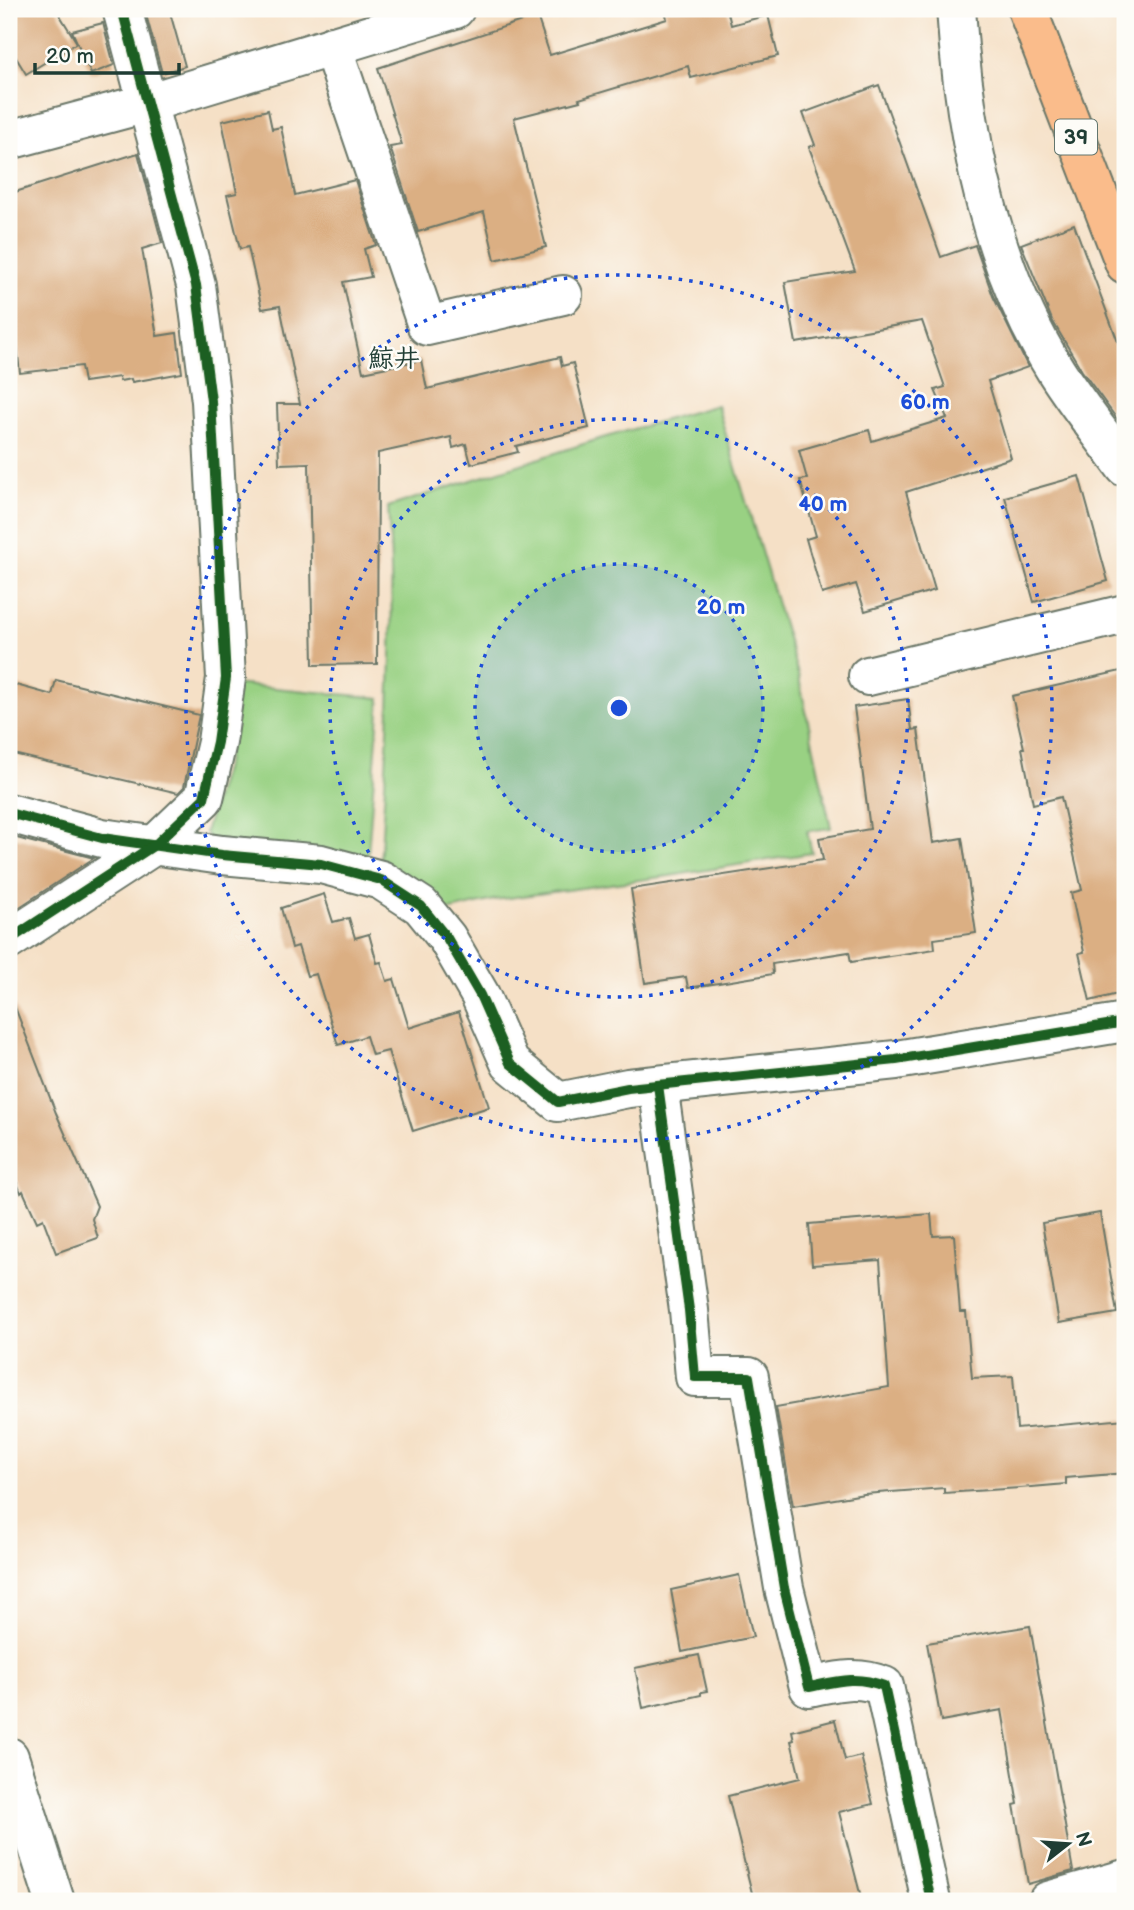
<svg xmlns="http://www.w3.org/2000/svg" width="1134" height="1910" viewBox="0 0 1134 1910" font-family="'Balsamiq Sans','Klee One',sans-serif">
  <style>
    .green { fill: #99d183; stroke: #5c875c; stroke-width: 2 }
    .building { fill: #dbaf83 }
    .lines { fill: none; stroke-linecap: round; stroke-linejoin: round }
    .street-casing { stroke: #6a7667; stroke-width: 42 }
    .primary-casing { stroke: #6a7667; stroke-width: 42 }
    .street { stroke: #fff; stroke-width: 38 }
    .primary { stroke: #fabc8b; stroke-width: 38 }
    .cycleway-casing { stroke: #fdfcf7; stroke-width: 15 }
    .cycleway { stroke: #1b5e20; stroke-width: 10 }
    .ring { fill: none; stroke: #1d4ed8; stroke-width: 3.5; stroke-dasharray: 3.5 7 }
    .labels { text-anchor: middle; stroke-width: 5; stroke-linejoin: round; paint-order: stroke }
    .shield { fill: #fdfcf7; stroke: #62766e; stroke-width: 2 }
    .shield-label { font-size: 21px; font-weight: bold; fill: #1f3d34 }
    .quarter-label { font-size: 26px; font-weight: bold; fill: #1f3d34; stroke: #fdfcf7 }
    .centre { fill: #1d4ed8; stroke: #fdfcf7; stroke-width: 3.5 }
    .ring-label { font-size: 21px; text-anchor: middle; font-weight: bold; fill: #1d4ed8; stroke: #fdfcf7; stroke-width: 5; stroke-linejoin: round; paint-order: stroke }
  </style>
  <rect width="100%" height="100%" fill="#fdfcf7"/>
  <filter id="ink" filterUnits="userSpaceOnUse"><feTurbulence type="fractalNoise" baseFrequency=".0143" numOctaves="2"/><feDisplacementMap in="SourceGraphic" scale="14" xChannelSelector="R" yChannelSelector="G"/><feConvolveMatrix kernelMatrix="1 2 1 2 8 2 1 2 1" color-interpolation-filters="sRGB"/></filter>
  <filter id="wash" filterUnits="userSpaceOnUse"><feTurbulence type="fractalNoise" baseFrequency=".00686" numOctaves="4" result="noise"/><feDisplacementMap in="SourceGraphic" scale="28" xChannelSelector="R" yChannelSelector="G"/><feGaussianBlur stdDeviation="1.57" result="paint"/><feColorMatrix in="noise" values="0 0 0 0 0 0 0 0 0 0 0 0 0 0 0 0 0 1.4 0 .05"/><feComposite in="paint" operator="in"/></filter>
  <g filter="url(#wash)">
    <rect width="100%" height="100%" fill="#f5e0c6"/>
    <g class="green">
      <path d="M 717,405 L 798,674 L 831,828 L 807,831 L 812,853 L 669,876 L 494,900 L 447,911 L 380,867 C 387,747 397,627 388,507 L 599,439 Z"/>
      <path d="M 233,684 L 380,698 L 367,866 L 210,840 L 205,832 L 227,759 Z"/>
    </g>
    <g id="blocks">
      <g class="building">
        <path d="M 9,9 L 56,9 L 77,43 L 26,74 L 9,46 Z"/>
        <path d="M 155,9 L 169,9 L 185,66 L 162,73 L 145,11 Z"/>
        <path d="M 665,9 L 727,9 L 731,25 L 768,15 L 778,56 L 691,78 L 688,66 L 579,99 L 580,101 L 514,118 L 546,247 L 495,260 L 484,212 L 418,232 L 390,147 L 402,145 L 378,68 L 537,16 L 550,55 L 667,19 Z"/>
        <path d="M 103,23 L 114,65 L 91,74 L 72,31 Z"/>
        <path d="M 879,85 L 941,257 L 975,245 L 993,296 L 1028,367 L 988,381 L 1011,458 L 906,492 L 935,590 L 865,611 L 856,584 L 822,594 L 806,539 L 816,536 L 800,480 L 807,479 L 799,450 L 869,430 L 872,441 L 947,418 L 935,390 L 945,387 L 922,321 L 796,343 L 785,282 L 855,271 L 809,147 L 815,145 L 803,113 Z"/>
        <path d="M 268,110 L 272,129 L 281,127 L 295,195 L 355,180 L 376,245 L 364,249 L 371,277 L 343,282 L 363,372 L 421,360 L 427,389 L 560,357 L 562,366 L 573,363 L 589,428 L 516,446 L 518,452 L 471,464 L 466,444 L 453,448 L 451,437 L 378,453 L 377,664 L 313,665 L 309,463 L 279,464 L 277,404 L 300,404 L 280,306 L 262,309 L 248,247 L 240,249 L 227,195 L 237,193 L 222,121 Z"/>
        <path d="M 138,153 L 162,243 L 142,249 L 157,336 L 177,333 L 182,373 L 132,382 L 131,379 L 120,381 L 119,377 L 84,382 L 81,366 L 20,373 L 9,275 L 9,194 Z"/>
        <path d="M 1074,224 L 1125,361 L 1125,430 L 1082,371 L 1052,320 L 1021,244 Z"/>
        <path d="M 1079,476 L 1108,581 L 1034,602 L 1005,497 Z"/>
        <path d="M 1125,670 L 1125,992 L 1090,1001 L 1079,953 L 1084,952 L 1071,893 L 1082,890 L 1061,797 L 1033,804 L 1022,748 L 1024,748 L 1012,696 Z"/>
        <path d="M 56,680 L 199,715 L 184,787 L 178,793 L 9,753 L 9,683 L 52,695 Z"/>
        <path d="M 908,699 L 912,730 L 918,729 L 933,843 L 962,838 L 976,933 L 934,939 L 935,949 L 851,962 L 849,952 L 772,964 L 773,974 L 688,988 L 686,977 L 645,983 L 631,889 L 823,860 L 819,838 L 870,829 L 854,707 Z"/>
        <path d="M 9,836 L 94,858 L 9,914 Z"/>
        <path d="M 324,894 L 333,922 L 349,918 L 355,938 L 369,934 L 377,963 L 381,962 L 387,981 L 394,979 L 409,1028 L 459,1012 L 489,1107 L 413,1131 L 388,1051 L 372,1055 L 366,1036 L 338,1045 L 316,974 L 307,976 L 298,946 L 292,948 L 281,908 Z"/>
        <path d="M 9,997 L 11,997 L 56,1113 L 97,1206 L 92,1219 L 98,1238 L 56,1253 L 43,1219 L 37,1222 L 23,1191 L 21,1193 L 9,1162 Z"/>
        <path d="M 1100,1213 L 1117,1313 L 1059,1323 L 1042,1223 Z"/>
        <path d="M 931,1214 L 933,1236 L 954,1235 L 960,1312 L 966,1312 L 972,1378 L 1013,1376 L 1017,1429 L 1125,1419 L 1125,1473 L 1066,1478 L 1066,1484 L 1020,1488 L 944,1493 L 944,1488 L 864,1494 L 793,1506 L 776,1407 L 889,1387 L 880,1260 L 812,1265 L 809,1224 Z"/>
        <path d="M 739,1575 L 753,1637 L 682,1652 L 671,1590 Z"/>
        <path d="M 1030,1626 L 1073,1871 L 1028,1884 L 1014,1805 L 1018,1804 L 1002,1710 L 941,1721 L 927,1643 Z"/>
        <path d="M 699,1655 L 707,1691 L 701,1692 L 701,1695 L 643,1708 L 635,1668 Z"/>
        <path d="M 835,1720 L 845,1760 L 861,1756 L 873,1804 L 839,1812 L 862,1901 L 754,1901 L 728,1796 L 800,1778 L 791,1741 L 794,1740 L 792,1731 Z"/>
      </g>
    </g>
  </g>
  <g filter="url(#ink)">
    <use href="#blocks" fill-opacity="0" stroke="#6a7667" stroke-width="2"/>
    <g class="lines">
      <defs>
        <g id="street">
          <path d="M 956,9 C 964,133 989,264 1056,371 C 1077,404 1102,435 1125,467"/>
          <path d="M 332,46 L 427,326 L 563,295"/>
          <path d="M 9,140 L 147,103 L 455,9"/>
          <path d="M 868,676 L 1125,614"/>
          <path d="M 9,813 L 102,838 L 222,855 L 321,864 L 381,880 L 421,906 L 447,938 L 480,995 L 510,1063 L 558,1102 L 628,1088 L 896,1060 L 1125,1022"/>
          <path d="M 9,940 L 156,844 L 204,798 L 217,742 L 226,678 L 211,401 L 196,285 L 122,9"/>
          <path d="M 658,1085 L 689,1310 L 695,1377 L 749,1377 L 784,1588 L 809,1687 C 838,1681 856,1675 884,1686 L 931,1901"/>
          <path d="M 9,1757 L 55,1901"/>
          <path d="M 1048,1901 L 1125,1879"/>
        </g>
        <path id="primary" d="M 1027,9 L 1125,264"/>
      </defs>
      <use href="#street" class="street-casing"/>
      <use href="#primary" class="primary-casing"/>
      <use href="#street" class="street"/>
      <use href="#primary" class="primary"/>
      <defs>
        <g id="cycleway">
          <path d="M 9,813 L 102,838 L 222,855 L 321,864 L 381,880 L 421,906 L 447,938 L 480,995 L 510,1063 L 558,1102 L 628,1088 L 896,1060 L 1125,1022"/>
          <path d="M 9,940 L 156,844 L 204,798 L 217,742 L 226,678 L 211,401 L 196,285 L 122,9"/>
          <path d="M 658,1085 L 689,1310 L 695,1377 L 749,1377 L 784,1588 L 809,1687 C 838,1681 856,1675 884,1686 L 931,1901"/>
        </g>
      </defs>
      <use href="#cycleway" class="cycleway-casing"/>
      <use href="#cycleway" class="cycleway"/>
    </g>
  </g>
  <circle cx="619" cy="708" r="144" fill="#1d4ed8" fill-opacity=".12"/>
  <g class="ring">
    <circle cx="619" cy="708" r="144"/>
    <circle cx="619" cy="708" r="289"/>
    <circle cx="619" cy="708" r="433"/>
  </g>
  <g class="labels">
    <rect class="shield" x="1055" y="119.5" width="42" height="35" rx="5"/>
    <g class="shield-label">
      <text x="1076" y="144">39</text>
    </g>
    <g class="quarter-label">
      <text x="394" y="367">鯨井</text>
    </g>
  </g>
  <circle cx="619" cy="708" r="10" class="centre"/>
  <g class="ring-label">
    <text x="925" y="409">60 m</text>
    <text x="823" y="511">40 m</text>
    <text x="721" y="614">20 m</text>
  </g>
  <rect width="1134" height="1910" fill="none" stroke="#fdfcf7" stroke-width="35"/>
  <g transform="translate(1068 1844) rotate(73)" stroke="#fdfcf7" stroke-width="5" paint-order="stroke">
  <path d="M0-5L12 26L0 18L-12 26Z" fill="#1f3d34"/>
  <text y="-10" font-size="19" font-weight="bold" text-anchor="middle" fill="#1f3d34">N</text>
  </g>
  <path d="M35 63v10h144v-10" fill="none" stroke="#1f3d34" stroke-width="3.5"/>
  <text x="46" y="63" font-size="21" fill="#1f3d34" stroke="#fdfcf7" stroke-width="5" paint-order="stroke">20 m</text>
</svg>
